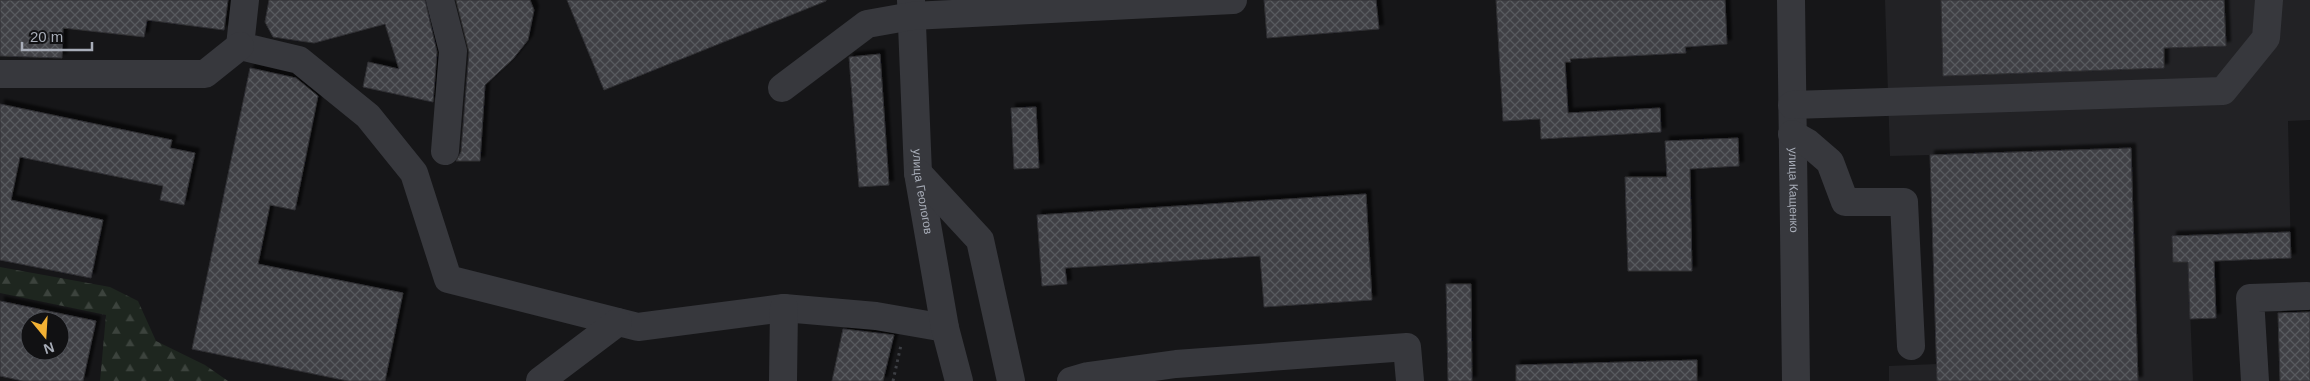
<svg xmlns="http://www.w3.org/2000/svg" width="2310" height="381" viewBox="0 0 2310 381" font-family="Helvetica,sans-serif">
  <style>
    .built { fill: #222225 }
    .forest { fill: url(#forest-firs) }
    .building { fill: url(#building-cross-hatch); stroke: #303034; fill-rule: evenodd; filter: url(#shadow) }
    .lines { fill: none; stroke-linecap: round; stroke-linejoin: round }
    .path { stroke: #3d3f44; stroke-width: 3; stroke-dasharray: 2.5 4; stroke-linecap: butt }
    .minor { stroke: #37383d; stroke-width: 28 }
    .labels { text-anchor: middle; stroke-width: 4; stroke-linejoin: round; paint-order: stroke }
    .street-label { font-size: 12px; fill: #a8adb8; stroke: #111113 }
  </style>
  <defs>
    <pattern id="forest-firs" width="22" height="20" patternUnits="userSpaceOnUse" patternTransform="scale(1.25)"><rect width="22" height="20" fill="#1e261f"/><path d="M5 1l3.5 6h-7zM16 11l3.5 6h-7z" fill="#3c433d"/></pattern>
    <pattern id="building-cross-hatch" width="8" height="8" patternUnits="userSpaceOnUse" patternTransform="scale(1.25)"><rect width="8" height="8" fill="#404145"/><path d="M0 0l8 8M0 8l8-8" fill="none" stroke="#595a5e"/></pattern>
    <filter id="shadow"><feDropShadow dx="4.5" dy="-4.5" stdDeviation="1" flood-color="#0009"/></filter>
  </defs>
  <rect width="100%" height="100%" fill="#161618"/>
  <path class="built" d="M 1885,0 L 2310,0 L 2310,120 L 2288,121 L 2291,258 L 2188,262 L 2193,381 L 1889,381 L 1889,366 L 1937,364 L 1930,155 L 1890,156 Z"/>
  <path class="forest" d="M 0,267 L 110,287 L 138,301 L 156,341 L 205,365 L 228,381 L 100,381 L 106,315 L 0,293 Z"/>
  <g class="building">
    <path d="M 0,0 L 228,0 L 224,30 L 147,20 L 144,37 L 63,28 L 62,58 L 0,56 Z"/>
    <path d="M 269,0 L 425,0 L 437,52 L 433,102 L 363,87 L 368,62 L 399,69 L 385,24 L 314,43 L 273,37 L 265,22 Z"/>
    <path d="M 456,0 L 530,0 L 534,10 L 528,40 L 513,59 L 485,85 L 480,161 L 456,161 L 461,152 L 469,52 Z"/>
    <path d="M 567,0 L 826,0 L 826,1 L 604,90 Z"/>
    <path d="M 1264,0 L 1376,0 L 1379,29 L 1267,38 Z"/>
    <path d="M 1496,0 L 1725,0 L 1727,44 L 1685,47 L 1686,53 L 1570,59 L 1571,62 L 1565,62 L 1568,113 L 1660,108 L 1661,132 L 1541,139 L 1540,119 L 1503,121 Z"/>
    <path d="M 1941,0 L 2224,0 L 2226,46 L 2164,48 L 2164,68 L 1943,76 Z"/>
    <path d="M 880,54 L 889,185 L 859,187 L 849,57 Z"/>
    <path d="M 250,68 L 296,78 L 318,96 L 295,210 L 270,205 L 258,264 L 403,293 L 385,381 L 348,381 L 192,349 Z"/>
    <path d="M 0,104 L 172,140 L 170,148 L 195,153 L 184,205 L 160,200 L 163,186 L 20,157 L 11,200 L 103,220 L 91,278 L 0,260 Z"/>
    <path d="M 1036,107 L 1039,168 L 1014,169 L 1011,108 Z"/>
    <path d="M 1738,138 L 1739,166 L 1690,169 L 1692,271 L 1628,271 L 1625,177 L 1667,177 L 1665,141 Z"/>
    <path d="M 2131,148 L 2138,381 L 1937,381 L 1930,155 Z"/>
    <path d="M 1366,194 L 1372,300 L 1264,307 L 1260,256 L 1065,268 L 1067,284 L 1042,286 L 1037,215 Z"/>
    <path d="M 2290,232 L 2291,258 L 2214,261 L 2216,318 L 2190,319 L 2188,262 L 2173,262 L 2172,236 Z"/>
    <path d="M 1446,284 L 1471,284 L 1472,381 L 1448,381 Z"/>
    <path d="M 0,301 L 96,321 L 83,381 L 23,381 L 0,376 ZM 30,321 L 60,321 L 60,351 L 30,351 Z"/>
    <path d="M 2310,312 L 2310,381 L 2280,381 L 2278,313 Z"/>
    <path d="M 843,329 L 894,335 L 883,381 L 832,381 Z"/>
    <path d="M 1697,360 L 1697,381 L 1516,381 L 1516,365 Z"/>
  </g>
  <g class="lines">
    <path class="path" d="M 893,381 L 901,345"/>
    <g class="minor">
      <path d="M 245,0 L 240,46 L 299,60 L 368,116 L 414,173 L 448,279 L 638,327 L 784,308 L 876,316 L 945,328"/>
      <path d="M 440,0 L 453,51 L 445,151"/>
      <path id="s1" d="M 911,0 L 918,173 L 945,328 L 959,381"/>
      <path id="s2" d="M 1791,0 L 1796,381"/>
      <path d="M 0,74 L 205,74 L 240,46"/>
      <path d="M 782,88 L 867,24 L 912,16 L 1233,0"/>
      <path d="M 1792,105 L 2223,91 L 2266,38 L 2269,0"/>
      <path d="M 1792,134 L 1808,143 L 1830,162 L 1845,202 L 1904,202 L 1911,346"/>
      <path d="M 918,173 L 980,240 L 1011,381"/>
      <path d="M 540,381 L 618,322"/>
      <path d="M 783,381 L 784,308"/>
      <path d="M 1071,381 L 1088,376 L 1176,364 L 1407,347 L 1410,381"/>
      <path d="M 2255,381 L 2250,298 L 2307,296"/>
    </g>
  </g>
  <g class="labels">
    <g class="street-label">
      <text dy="4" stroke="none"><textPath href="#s2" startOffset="190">улица Кащенко</textPath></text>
      <text dy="4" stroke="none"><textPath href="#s1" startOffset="192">улица Геологов</textPath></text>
    </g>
  </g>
  <g transform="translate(45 336) rotate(162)"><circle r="24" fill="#111113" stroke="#4d4f55"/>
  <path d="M0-4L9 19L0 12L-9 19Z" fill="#f2b134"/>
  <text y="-8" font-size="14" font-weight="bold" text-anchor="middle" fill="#a8adb8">N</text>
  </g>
  <path d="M22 42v8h70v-8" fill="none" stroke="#a8adb8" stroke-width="2.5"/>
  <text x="30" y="42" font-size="15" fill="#a8adb8" stroke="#111113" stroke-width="4" paint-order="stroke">20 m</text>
</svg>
